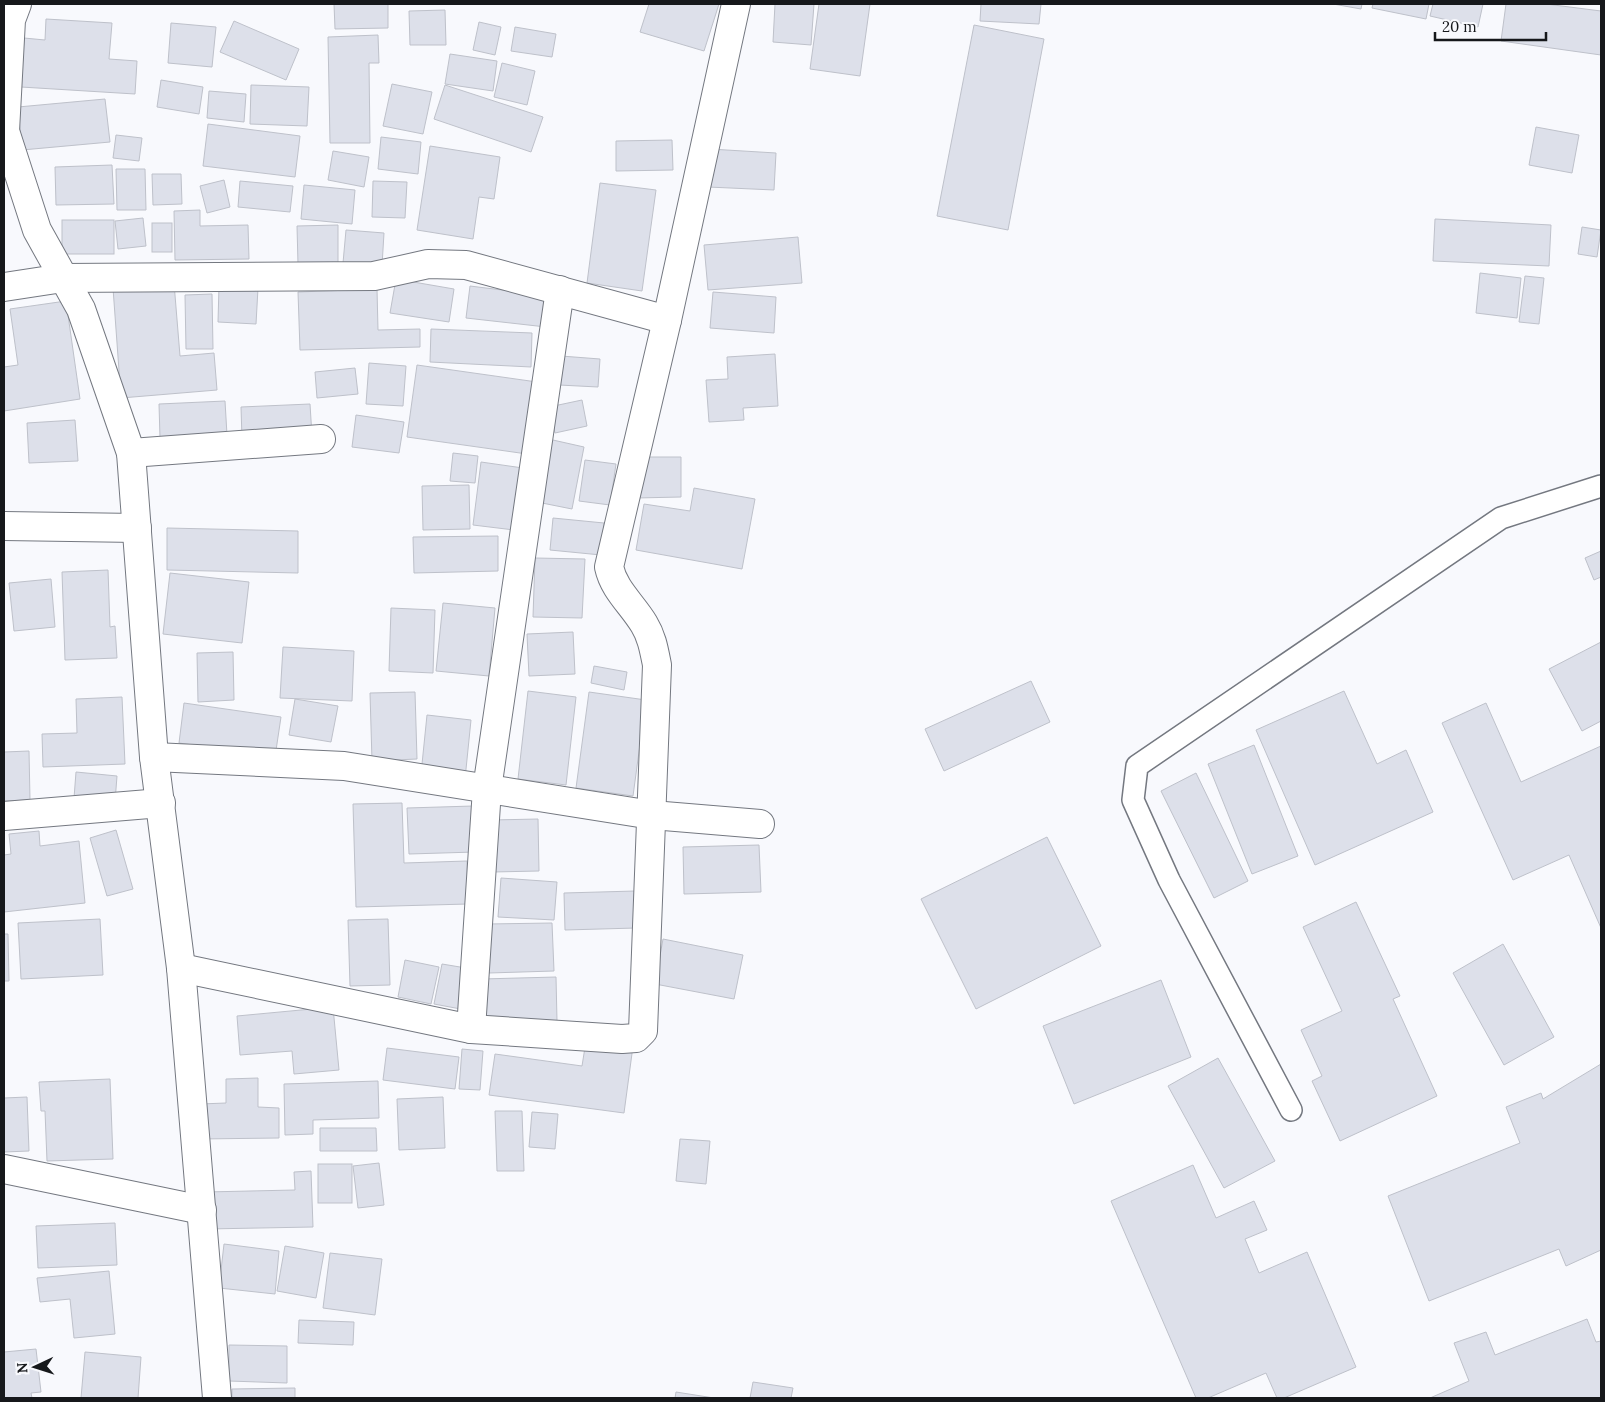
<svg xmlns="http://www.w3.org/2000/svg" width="1605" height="1402" viewBox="0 0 1605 1402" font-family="Lora,serif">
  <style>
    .building { fill: #dde0ea; stroke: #bec1ca }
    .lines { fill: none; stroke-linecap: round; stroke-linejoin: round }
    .service-casing { stroke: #747880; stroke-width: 24 }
    .minor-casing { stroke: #747880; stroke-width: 30 }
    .service { stroke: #fff; stroke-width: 21 }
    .minor { stroke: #fff; stroke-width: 28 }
  </style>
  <rect width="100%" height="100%" fill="#f8f9fd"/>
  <g class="building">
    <path d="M 334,4 L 388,4 L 388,28 L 335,29 Z"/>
    <path d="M 649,4 L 719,4 L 704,51 L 640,32 Z"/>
    <path d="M 775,4 L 814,4 L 811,45 L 773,42 Z"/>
    <path d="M 819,4 L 870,4 L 860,76 L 810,69 Z"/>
    <path d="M 981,4 L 1041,4 L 1039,24 L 980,21 Z"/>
    <path d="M 1333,4 L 1362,4 L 1361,9 Z"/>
    <path d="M 1373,4 L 1429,4 L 1426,19 L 1372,8 Z"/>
    <path d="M 1433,4 L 1483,4 L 1478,27 L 1430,16 Z"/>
    <path d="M 1506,4 L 1546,4 L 1601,11 L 1601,55 L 1501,41 Z"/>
    <path d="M 445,10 L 446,45 L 410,45 L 409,11 Z"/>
    <path d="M 46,19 L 112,23 L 109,59 L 137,61 L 135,94 L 21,87 L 24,38 L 45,40 Z"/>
    <path d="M 234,21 L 299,49 L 286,80 L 220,52 Z"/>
    <path d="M 479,22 L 501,27 L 495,55 L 473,50 Z"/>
    <path d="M 171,23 L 216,27 L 212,67 L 168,63 Z"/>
    <path d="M 974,25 L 1044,39 L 1008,230 L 937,216 Z"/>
    <path d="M 515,27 L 556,34 L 552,57 L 511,51 Z"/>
    <path d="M 378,35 L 379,63 L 369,63 L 370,143 L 330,143 L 328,37 Z"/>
    <path d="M 450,54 L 497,61 L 493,91 L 445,84 Z"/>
    <path d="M 502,63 L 535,71 L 527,105 L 494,97 Z"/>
    <path d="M 161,80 L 203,87 L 199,114 L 157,107 Z"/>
    <path d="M 392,84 L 432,92 L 423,134 L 383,126 Z"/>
    <path d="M 251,85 L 309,87 L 307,126 L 250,124 Z"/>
    <path d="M 445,85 L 543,117 L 531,152 L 434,119 Z"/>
    <path d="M 209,91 L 246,94 L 244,122 L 207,118 Z"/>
    <path d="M 105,99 L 110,142 L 22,150 L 18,107 Z"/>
    <path d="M 208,124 L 300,136 L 295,177 L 203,166 Z"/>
    <path d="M 1536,127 L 1579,135 L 1572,173 L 1529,165 Z"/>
    <path d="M 116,135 L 142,138 L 139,161 L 113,158 Z"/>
    <path d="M 381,137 L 421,142 L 418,174 L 378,169 Z"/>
    <path d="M 672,140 L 673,170 L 616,171 L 616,141 Z"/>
    <path d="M 430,146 L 500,157 L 494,199 L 479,197 L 473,239 L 417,230 Z"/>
    <path d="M 710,149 L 776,153 L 774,190 L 708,187 Z"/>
    <path d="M 333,151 L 369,157 L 364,187 L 328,180 Z"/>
    <path d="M 112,165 L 114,204 L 56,205 L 55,167 Z"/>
    <path d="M 116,169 L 145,169 L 146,210 L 117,210 Z"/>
    <path d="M 152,174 L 181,174 L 182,204 L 153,205 Z"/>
    <path d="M 224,180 L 230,207 L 207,213 L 200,186 Z"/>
    <path d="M 240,181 L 293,186 L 290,212 L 238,207 Z"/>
    <path d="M 373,181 L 407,182 L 405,218 L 372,217 Z"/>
    <path d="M 600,183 L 656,190 L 642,291 L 587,283 Z"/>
    <path d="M 304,185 L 355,190 L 352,224 L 301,219 Z"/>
    <path d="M 200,210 L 200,226 L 248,225 L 249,259 L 175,260 L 174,211 Z"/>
    <path d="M 143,218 L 146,246 L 118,249 L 115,221 Z"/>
    <path d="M 1435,219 L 1551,225 L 1549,266 L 1433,261 Z"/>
    <rect x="62" y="220" width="52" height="34"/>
    <rect x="152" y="223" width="20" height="29"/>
    <path d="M 338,225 L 338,263 L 298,264 L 297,226 Z"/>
    <path d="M 1582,227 L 1601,230 L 1597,257 L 1578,254 Z"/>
    <path d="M 346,230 L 384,233 L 382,266 L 343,263 Z"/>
    <path d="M 798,237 L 802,283 L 708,290 L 704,245 Z"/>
    <path d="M 1480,273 L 1521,278 L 1517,318 L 1476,313 Z"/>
    <path d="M 1525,276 L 1544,278 L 1539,324 L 1519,322 Z"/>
    <path d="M 396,279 L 454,289 L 449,322 L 390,313 Z"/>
    <path d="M 174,283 L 180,356 L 214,353 L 217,390 L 121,398 L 113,288 Z"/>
    <path d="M 219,286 L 258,288 L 256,324 L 218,322 Z"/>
    <path d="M 470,286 L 550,296 L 546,327 L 466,318 Z"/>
    <path d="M 377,289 L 378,330 L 420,329 L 420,347 L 300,350 L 298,292 Z"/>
    <path d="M 713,292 L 776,297 L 774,333 L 710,328 Z"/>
    <path d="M 212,294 L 213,349 L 186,349 L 185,295 Z"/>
    <path d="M 66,301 L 80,399 L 4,411 L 4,367 L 18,365 L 10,309 Z"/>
    <path d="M 431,329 L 532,333 L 531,367 L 430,362 Z"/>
    <path d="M 775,354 L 778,406 L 743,408 L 744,420 L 709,422 L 706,380 L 728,379 L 727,357 Z"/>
    <path d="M 561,356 L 600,359 L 598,387 L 559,385 Z"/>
    <path d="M 369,363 L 406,366 L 403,406 L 366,404 Z"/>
    <path d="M 417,365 L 537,382 L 527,454 L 407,437 Z"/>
    <path d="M 355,368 L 358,394 L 317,398 L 315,372 Z"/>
    <path d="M 582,400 L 587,426 L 555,433 L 549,407 Z"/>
    <path d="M 225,401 L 227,435 L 160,438 L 159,404 Z"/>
    <path d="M 310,404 L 312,436 L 242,439 L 241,407 Z"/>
    <path d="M 356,415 L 404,422 L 399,453 L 352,447 Z"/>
    <path d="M 75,420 L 78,461 L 29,463 L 27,423 Z"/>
    <path d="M 544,438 L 584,447 L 572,509 L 532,501 Z"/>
    <path d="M 453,453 L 478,456 L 475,483 L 450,481 Z"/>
    <path d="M 636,457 L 681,457 L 681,497 L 636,498 Z"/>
    <path d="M 585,460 L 616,464 L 610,505 L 579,501 Z"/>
    <path d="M 481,462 L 523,468 L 514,530 L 473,525 Z"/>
    <path d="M 469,485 L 470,529 L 423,530 L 422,486 Z"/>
    <path d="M 694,488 L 755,499 L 742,569 L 636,550 L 644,504 L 690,511 Z"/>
    <path d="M 553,518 L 604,523 L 601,555 L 550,550 Z"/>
    <path d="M 167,528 L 298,531 L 298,573 L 167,570 Z"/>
    <path d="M 498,536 L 498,571 L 414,573 L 413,537 Z"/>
    <path d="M 1601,551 L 1601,577 L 1594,580 L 1585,558 Z"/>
    <path d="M 535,558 L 585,559 L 582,618 L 533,617 Z"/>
    <path d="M 108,570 L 110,627 L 115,626 L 117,658 L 65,660 L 62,572 Z"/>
    <path d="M 170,573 L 249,582 L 242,643 L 163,634 Z"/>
    <path d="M 51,579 L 55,627 L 14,631 L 9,583 Z"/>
    <path d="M 443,603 L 495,608 L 489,676 L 436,671 Z"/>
    <path d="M 391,608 L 435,610 L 433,673 L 389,671 Z"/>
    <path d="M 573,632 L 575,674 L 529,676 L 527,634 Z"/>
    <path d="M 1601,642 L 1601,721 L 1582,731 L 1549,669 Z"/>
    <path d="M 283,647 L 354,651 L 352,701 L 280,698 Z"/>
    <path d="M 233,652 L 234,700 L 198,702 L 197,653 Z"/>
    <path d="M 594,666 L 627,672 L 624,690 L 591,683 Z"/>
    <path d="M 1031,681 L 1050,722 L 944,771 L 925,729 Z"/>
    <path d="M 528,691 L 576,697 L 566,785 L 518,779 Z"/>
    <path d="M 1344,691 L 1377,764 L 1406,750 L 1433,812 L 1315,865 L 1256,730 Z"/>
    <path d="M 415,692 L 417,759 L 372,761 L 370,693 Z"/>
    <path d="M 589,692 L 646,700 L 633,796 L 576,788 Z"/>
    <path d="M 122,697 L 125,764 L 43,767 L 42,734 L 77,733 L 76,699 Z"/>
    <path d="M 295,699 L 338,706 L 331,742 L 289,735 Z"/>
    <path d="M 184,703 L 281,717 L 275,757 L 179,743 Z"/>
    <path d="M 1486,703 L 1521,782 L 1601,746 L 1601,928 L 1569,855 L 1513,880 L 1442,723 Z"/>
    <path d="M 427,715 L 471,720 L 465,779 L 421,774 Z"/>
    <path d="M 1254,745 L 1298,856 L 1252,874 L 1208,764 Z"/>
    <path d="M 29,751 L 30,800 L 4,801 L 4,752 Z"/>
    <path d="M 76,772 L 117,776 L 115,802 L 74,798 Z"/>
    <path d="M 1196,773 L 1248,881 L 1214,898 L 1161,791 Z"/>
    <path d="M 402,803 L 404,863 L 467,861 L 468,904 L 356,907 L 353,804 Z"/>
    <path d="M 473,806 L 475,852 L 409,854 L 407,808 Z"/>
    <path d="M 538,819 L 539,871 L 493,872 L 492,820 Z"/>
    <path d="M 116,830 L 133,889 L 107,896 L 90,838 Z"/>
    <path d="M 39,831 L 40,846 L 79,841 L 85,903 L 4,912 L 4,855 L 11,854 L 9,834 Z"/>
    <path d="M 1047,837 L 1101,946 L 976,1009 L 921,899 Z"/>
    <path d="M 759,845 L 761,892 L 684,894 L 683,847 Z"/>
    <path d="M 501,878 L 557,882 L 554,920 L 498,917 Z"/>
    <path d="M 635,891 L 636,928 L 565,930 L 564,893 Z"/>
    <path d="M 1356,902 L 1400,996 L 1393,999 L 1437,1096 L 1340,1141 L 1312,1081 L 1322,1076 L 1301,1030 L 1342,1011 L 1303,927 Z"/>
    <path d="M 100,919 L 103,975 L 21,979 L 18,923 Z"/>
    <path d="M 388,919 L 390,985 L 350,986 L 348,920 Z"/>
    <path d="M 552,923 L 554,971 L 489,973 L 487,924 Z"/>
    <path d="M 4,934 L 8,934 L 9,981 L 4,981 Z"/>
    <path d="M 663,939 L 743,955 L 734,999 L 655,984 Z"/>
    <path d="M 1503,944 L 1554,1037 L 1504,1065 L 1453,973 Z"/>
    <path d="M 405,960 L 439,967 L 431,1004 L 398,997 Z"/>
    <path d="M 442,964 L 472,969 L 466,1010 L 434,1004 Z"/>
    <path d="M 556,977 L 557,1021 L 482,1022 L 482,979 Z"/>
    <path d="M 1161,980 L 1191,1057 L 1074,1104 L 1043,1026 Z"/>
    <path d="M 333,1007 L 339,1070 L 294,1074 L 292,1051 L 240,1055 L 237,1016 Z"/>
    <path d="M 586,1041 L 633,1046 L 624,1113 L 489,1095 L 495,1054 L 582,1066 Z"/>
    <path d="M 387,1048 L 459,1057 L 455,1089 L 383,1080 Z"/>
    <path d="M 462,1049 L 483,1051 L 480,1090 L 459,1089 Z"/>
    <path d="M 1218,1058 L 1275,1161 L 1224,1188 L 1168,1086 Z"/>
    <path d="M 1601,1064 L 1601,1250 L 1566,1266 L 1559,1249 L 1429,1301 L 1388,1196 L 1520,1143 L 1506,1107 L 1541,1093 L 1543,1099 Z"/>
    <path d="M 258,1078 L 258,1107 L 279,1108 L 279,1138 L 200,1139 L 200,1104 L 226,1103 L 226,1079 Z"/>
    <path d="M 110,1079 L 113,1159 L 47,1161 L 45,1111 L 41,1111 L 39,1082 Z"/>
    <path d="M 378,1081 L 379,1118 L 313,1120 L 313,1134 L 285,1135 L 284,1084 Z"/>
    <path d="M 27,1097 L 29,1151 L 4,1152 L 4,1098 Z"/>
    <path d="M 443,1097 L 445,1148 L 399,1150 L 397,1099 Z"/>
    <path d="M 495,1111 L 522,1111 L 524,1171 L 497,1171 Z"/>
    <path d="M 532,1112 L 558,1114 L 555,1149 L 529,1147 Z"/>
    <path d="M 320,1128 L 376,1128 L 377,1151 L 320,1151 Z"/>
    <path d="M 680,1139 L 710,1141 L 706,1184 L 676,1181 Z"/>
    <path d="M 379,1163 L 384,1205 L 358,1208 L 353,1166 Z"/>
    <rect x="318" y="1164" width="34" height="39"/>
    <path d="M 1193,1165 L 1216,1218 L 1254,1201 L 1267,1230 L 1245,1239 L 1259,1273 L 1307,1252 L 1356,1367 L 1284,1398 L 1277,1398 L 1266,1373 L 1208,1398 L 1196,1398 L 1111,1201 Z"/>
    <path d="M 311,1171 L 313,1227 L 207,1229 L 205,1192 L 295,1190 L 294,1172 Z"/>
    <path d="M 115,1223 L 117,1265 L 38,1268 L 36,1226 Z"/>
    <path d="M 224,1244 L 279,1251 L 275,1294 L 219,1288 Z"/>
    <path d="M 285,1246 L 324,1253 L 316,1298 L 277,1291 Z"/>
    <path d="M 330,1253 L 382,1259 L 375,1315 L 323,1308 Z"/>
    <path d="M 109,1271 L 115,1334 L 74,1338 L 70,1299 L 40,1302 L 37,1278 Z"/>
    <path d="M 1587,1319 L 1596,1342 L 1601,1341 L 1601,1398 L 1430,1398 L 1469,1381 L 1454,1343 L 1486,1332 L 1495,1355 Z"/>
    <path d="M 299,1320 L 354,1322 L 353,1345 L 298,1343 Z"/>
    <path d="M 229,1345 L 287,1346 L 287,1383 L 229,1381 Z"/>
    <path d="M 36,1349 L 41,1392 L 31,1393 L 32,1398 L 4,1398 L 4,1352 Z"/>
    <path d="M 85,1352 L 141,1357 L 138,1398 L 81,1398 Z"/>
    <path d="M 753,1382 L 793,1388 L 791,1398 L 750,1398 Z"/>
    <path d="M 295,1388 L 295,1398 L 232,1398 L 232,1389 Z"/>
    <path d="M 676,1392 L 714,1398 L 675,1398 Z"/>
  </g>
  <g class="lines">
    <defs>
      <path id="service" d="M 1291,1110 L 1169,880 L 1133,800 L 1137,766 L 1501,518 L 1601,486"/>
      <g id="minor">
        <path d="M 17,4 L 11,20 L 5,131 L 37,230 L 81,309 L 131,453 L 154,757 L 181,968 L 217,1398"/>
        <path d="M 4,287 L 63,278 L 374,276 L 428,264 L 466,265 L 667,320"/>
        <path d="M 131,453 L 321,439"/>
        <path d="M 4,526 L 137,528"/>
        <path d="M 154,757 L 344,766 L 652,815 L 760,824"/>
        <path d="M 4,816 L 161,803"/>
        <path d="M 181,968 L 471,1029 L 622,1039 L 636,1038 L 643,1031 L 657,665 C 654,650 652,637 644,624 C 632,604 614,590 609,567 L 667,320 L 736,4"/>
        <path d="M 471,1029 L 487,789 L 560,290"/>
        <path d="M 4,1169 L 202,1210"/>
      </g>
    </defs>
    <use href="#service" class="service-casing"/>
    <use href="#minor" class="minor-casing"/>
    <use href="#service" class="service"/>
    <use href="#minor" class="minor"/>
  </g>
  <rect width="1605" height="1402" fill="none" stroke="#16181b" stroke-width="10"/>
  <g transform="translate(35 1367) rotate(266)" stroke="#f8f9fd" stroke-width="4" paint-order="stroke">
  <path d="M0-4L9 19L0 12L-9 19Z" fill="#16181b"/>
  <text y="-8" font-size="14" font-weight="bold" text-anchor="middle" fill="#16181b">N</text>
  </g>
  <path d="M1435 32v8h111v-8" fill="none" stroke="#16181b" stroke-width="2.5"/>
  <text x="1442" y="32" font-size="15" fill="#16181b" stroke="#f8f9fd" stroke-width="4" paint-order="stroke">20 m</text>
</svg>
